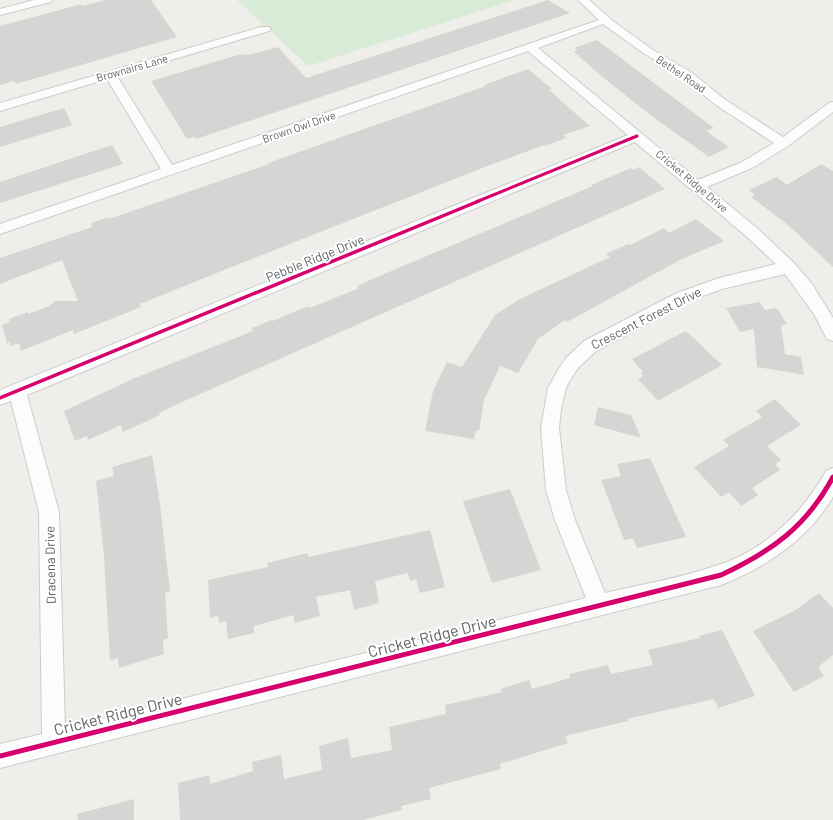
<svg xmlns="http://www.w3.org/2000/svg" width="833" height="820" viewBox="0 0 833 820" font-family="Barlow,sans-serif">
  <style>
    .green { fill: #d8ebd6 }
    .building { fill: #d6d5d3 }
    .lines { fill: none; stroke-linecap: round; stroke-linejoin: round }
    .street-casing { stroke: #cbcccc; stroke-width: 2 }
    .street { fill: #fdfcfc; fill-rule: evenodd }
    .cycleway-far2-casing { stroke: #fff; stroke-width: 4.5 }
    .cycleway-far1-casing { stroke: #fff; stroke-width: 6 }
    .cycleway-casing { stroke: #fff; stroke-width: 8 }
    .cycleway-far2 { stroke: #d6006c; stroke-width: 3 }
    .cycleway-far1 { stroke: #d6006c; stroke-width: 3.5 }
    .cycleway { stroke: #d6006c; stroke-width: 5 }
    .labels { text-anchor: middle; stroke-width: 4; stroke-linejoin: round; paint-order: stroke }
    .far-street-label { font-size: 11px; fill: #5f6368; stroke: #fff }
    .street-label { font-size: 13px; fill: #5f6368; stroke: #fff }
    .near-street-label { font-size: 16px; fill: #5f6368; stroke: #fff }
  </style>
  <rect width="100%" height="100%" fill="#efeeea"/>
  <path class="green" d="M 237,0 L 515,0 L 308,66 Z"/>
  <g class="building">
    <path d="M 105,0 L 151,0 L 177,37 L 16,84 L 14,81 L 0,85 L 0,26 L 82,4 L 83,6 Z"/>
    <path d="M 548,0 L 570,13 L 196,139 L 194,137 L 187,139 L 151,81 L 241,54 L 242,55 L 252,54 L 278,47 L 306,78 Z"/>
    <path d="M 597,40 L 714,128 L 706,131 L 729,147 L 709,157 L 653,117 L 605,79 L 574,52 L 577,50 L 574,48 Z"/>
    <path d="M 528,69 L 552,89 L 549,90 L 590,126 L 563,135 L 566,138 L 545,146 L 544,145 L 485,167 L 224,270 L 140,304 L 141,307 L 74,334 L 73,330 L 21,351 L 19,343 L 11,346 L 10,342 L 7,343 L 2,325 L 10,322 L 9,319 L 28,312 L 28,314 L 49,306 L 56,301 L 78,301 L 62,260 L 0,284 L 0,258 L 92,227 L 91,223 L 108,217 L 109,219 L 269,164 L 268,163 L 486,86 L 484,85 Z"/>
    <path d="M 64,108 L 72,125 L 0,147 L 0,127 Z"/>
    <path d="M 112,145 L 123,164 L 0,203 L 0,182 Z"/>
    <path d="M 821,164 L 833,171 L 833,267 L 788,225 L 751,197 L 755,195 L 749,190 L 777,177 L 787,185 Z"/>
    <path d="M 639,167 L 665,189 L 182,402 L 159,413 L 160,415 L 123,432 L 121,425 L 88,440 L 87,436 L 75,441 L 64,411 L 135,378 L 253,331 L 252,328 L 272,320 L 273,321 L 308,306 L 310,308 L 359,288 L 357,286 L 377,277 L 593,186 L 591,185 L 631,168 L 633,170 Z"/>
    <path d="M 696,219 L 724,241 L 680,260 L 567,322 L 565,320 L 538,339 L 518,373 L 500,366 L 484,400 L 479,431 L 476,430 L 474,439 L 425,431 L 433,391 L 447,362 L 462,367 L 495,315 L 520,299 L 610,257 L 606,254 L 628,244 L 630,245 L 664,228 L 669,233 Z"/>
    <path d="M 760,302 L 765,310 L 777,308 L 787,324 L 781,325 L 785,354 L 801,357 L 804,375 L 757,367 L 754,329 L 740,332 L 726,308 Z"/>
    <path d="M 686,331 L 722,365 L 658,401 L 638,379 L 643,376 L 641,373 L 643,372 L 632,359 Z"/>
    <path d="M 775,399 L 801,425 L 767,446 L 781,460 L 775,464 L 780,470 L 752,488 L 758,495 L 741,506 L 729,492 L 721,497 L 694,467 L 729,446 L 723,440 L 762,417 L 756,411 Z"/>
    <path d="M 598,407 L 631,415 L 641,438 L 594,425 Z"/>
    <path d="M 152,455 L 160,504 L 170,591 L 165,593 L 168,638 L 163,640 L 164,654 L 119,668 L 118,658 L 110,660 L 104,556 L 96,481 L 114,476 L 112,467 Z"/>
    <path d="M 650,458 L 686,537 L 637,548 L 633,538 L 624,540 L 601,480 L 621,476 L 617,464 Z"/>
    <path d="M 510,489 L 541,570 L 492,583 L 463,501 Z"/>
    <path d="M 430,530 L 445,587 L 420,593 L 416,579 L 410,581 L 408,573 L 375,581 L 379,603 L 354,610 L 350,590 L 316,597 L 320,616 L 295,623 L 293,615 L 254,626 L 254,633 L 228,639 L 226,621 L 219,623 L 218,616 L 210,618 L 208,580 L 268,567 L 267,563 L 308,553 L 308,557 Z"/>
    <path d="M 819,593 L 833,608 L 833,655 L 818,667 L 824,676 L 794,692 L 753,631 L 794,611 Z"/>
    <path d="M 722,630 L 755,696 L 718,708 L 714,699 L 627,719 L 628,721 L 565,736 L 568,743 L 500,764 L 501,769 L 429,788 L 431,799 L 401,806 L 402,810 L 363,820 L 180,820 L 178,783 L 209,775 L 210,784 L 253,771 L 252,762 L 281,755 L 284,779 L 322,770 L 319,746 L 348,738 L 351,758 L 392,750 L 389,727 L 446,714 L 445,705 L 502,692 L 501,689 L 529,680 L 532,689 L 570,678 L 569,674 L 608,665 L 611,674 L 653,665 L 648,650 L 700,638 L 699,636 Z"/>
    <path d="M 134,799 L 134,820 L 78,820 L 77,814 Z"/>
  </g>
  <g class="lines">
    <defs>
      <g id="street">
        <path d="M 34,0 L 52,0 L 51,2 L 0,15 L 0,9 Z"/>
        <path d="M 578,0 L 589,0 L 613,21 L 653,50 L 691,72 L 724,99 L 783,137 L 829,103 L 833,102 L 833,112 L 788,146 L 752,168 L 707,187 L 757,228 L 794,263 L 812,284 L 833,318 L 833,341 L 827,339 L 814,314 L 785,274 L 722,289 L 689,301 L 596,351 L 578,368 L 570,380 L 566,388 L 561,409 L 559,428 L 566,490 L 575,520 L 605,593 C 643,584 682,578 718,565 C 765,550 803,513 826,471 L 833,468 C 833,477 833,488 833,496 C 832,501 827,505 825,509 C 800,545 761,569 721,585 L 0,768 L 0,744 L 42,734 L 39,512 L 11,401 L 0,405 L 0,390 L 628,135 L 528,51 L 0,234 L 0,224 L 161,169 L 107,79 L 0,111 L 0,103 L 261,27 L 269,27 L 271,29 L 269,31 L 117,76 L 172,165 L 599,20 ZM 603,24 L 645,54 L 683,78 L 716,105 L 774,143 L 742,162 L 698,180 L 538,48 ZM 635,142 L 746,236 L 776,264 L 719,278 L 677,293 L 584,341 L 566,358 L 558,370 L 548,388 L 541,428 L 546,490 L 555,520 L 586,598 L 65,728 L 59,512 L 27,395 Z"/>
      </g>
    </defs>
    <use href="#street" class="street-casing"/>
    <use href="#street" class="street"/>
    <defs>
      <path id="cycleway-far2" d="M 476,202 L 637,136"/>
      <path id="cycleway-far1" d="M 0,398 L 479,201"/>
      <path id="cycleway" d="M 0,756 L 721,575 C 772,551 806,527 833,477"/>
    </defs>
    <use href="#cycleway-far2" class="cycleway-far2-casing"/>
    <use href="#cycleway-far1" class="cycleway-far1-casing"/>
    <use href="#cycleway" class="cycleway-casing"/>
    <use href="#cycleway-far2" class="cycleway-far2"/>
    <use href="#cycleway-far1" class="cycleway-far1"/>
    <use href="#cycleway" class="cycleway"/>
  </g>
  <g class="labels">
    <g class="far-street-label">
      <text transform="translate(132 68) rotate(-16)" y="4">Brownairs Lane</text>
      <text transform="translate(681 74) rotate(34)" y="4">Bethel Road</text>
      <text transform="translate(299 127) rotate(-19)" y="4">Brown Owl Drive</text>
      <text transform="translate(692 181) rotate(40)" y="4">Cricket Ridge Drive</text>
    </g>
    <g class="street-label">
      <text transform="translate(315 258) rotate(-22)" y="5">Pebble Ridge Drive</text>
      <text transform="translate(646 318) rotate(-27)" y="5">Crescent Forest Drive</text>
      <text transform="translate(50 565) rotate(-91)" y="5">Dracena Drive</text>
    </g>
    <g class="near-street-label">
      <text transform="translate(432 636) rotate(-14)" y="6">Cricket Ridge Drive</text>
      <text transform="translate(118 714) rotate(-14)" y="6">Cricket Ridge Drive</text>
    </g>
  </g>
</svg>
